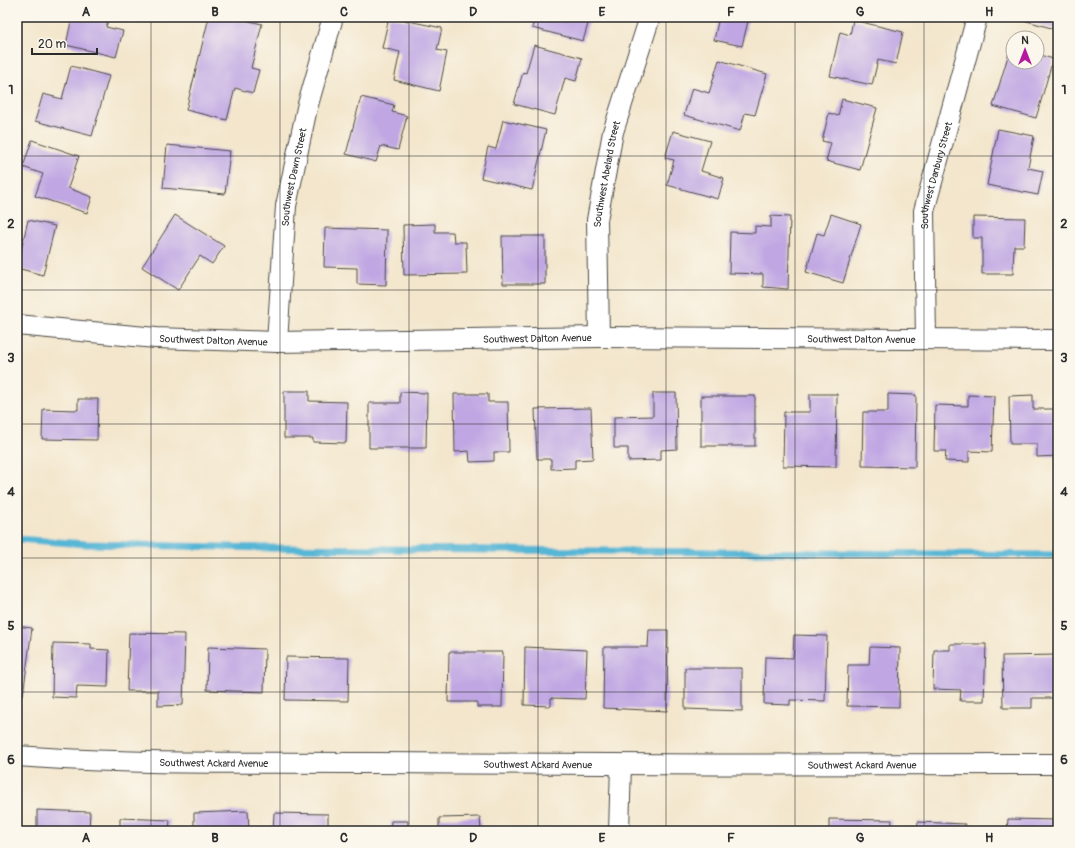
<svg xmlns="http://www.w3.org/2000/svg" width="1075" height="848" viewBox="0 0 1075 848" font-family="Pangolin,sans-serif">
  <style>
    .lines { fill: none; stroke-linecap: round; stroke-linejoin: round }
    .stream { stroke: #57b6d5; stroke-width: 7 }
    .building { fill: #c0a7e3 }
    .minor-casing { stroke: #494743; stroke-width: 22 }
    .minor { stroke: #fff; stroke-width: 20 }
    .grid { fill: none; stroke: #2b2b2b; stroke-width: 1; stroke-opacity: 0.55 }
    .labels { text-anchor: middle; stroke-width: 4; stroke-linejoin: round; paint-order: stroke }
    .street-label { font-size: 10px; fill: #2b2b2b; stroke: #fbf7ec }
    .neatline { fill: none; stroke: #2b2b2b; stroke-width: 1.5 }
    .grid-label { font-size: 13px; text-anchor: middle; font-weight: bold; fill: #2b2b2b }
  </style>
  <rect width="100%" height="100%" fill="#fbf7ec"/>
  <filter id="ink" filterUnits="userSpaceOnUse"><feTurbulence type="fractalNoise" baseFrequency=".025" numOctaves="2"/><feDisplacementMap in="SourceGraphic" scale="8" xChannelSelector="R" yChannelSelector="G"/><feConvolveMatrix kernelMatrix="1 2 1 2 8 2 1 2 1" color-interpolation-filters="sRGB"/></filter>
  <filter id="wash" filterUnits="userSpaceOnUse"><feTurbulence type="fractalNoise" baseFrequency=".012" numOctaves="4" result="noise"/><feDisplacementMap in="SourceGraphic" scale="16" xChannelSelector="R" yChannelSelector="G"/><feGaussianBlur stdDeviation="0.9" result="paint"/><feColorMatrix in="noise" values="0 0 0 0 0 0 0 0 0 0 0 0 0 0 0 0 0 1.4 0 .05"/><feComposite in="paint" operator="in"/></filter>
  <g filter="url(#wash)">
    <rect width="100%" height="100%" fill="#f3e6cc"/>
    <g class="lines">
      <path class="stream" d="M 17,539 L 85,544 L 268,548 L 1058,555"/>
    </g>
    <g id="blocks">
      <g class="building">
        <path d="M 72,17 L 109,17 L 106,27 L 123,31 L 116,57 L 66,45 Z"/>
        <path d="M 209,17 L 233,17 L 262,24 L 251,68 L 259,70 L 253,93 L 235,88 L 227,120 L 186,110 Z"/>
        <path d="M 389,17 L 442,28 L 437,50 L 447,52 L 439,91 L 394,80 L 400,52 L 382,48 Z"/>
        <path d="M 535,17 L 590,17 L 583,41 L 532,28 Z"/>
        <path d="M 719,17 L 749,17 L 742,46 L 714,40 Z"/>
        <path d="M 1020,17 L 1058,17 L 1058,30 L 1020,19 Z"/>
        <path d="M 853,20 L 903,32 L 896,64 L 878,60 L 872,85 L 830,76 L 840,32 L 850,35 Z"/>
        <path d="M 534,45 L 582,58 L 576,81 L 565,78 L 555,115 L 514,104 L 523,72 L 526,73 Z"/>
        <path d="M 1011,46 L 1013,47 L 1013,62 L 1037,62 L 1037,54 L 1053,59 L 1036,118 L 993,106 Z"/>
        <path d="M 719,60 L 767,74 L 755,115 L 745,113 L 740,131 L 684,115 L 692,88 L 709,93 Z"/>
        <path d="M 71,66 L 109,76 L 92,136 L 35,121 L 43,94 L 62,99 Z"/>
        <path d="M 361,97 L 394,105 L 392,112 L 407,116 L 398,150 L 381,146 L 376,162 L 346,154 Z"/>
        <path d="M 842,99 L 877,108 L 860,170 L 826,161 L 831,143 L 822,141 L 829,113 L 838,116 Z"/>
        <path d="M 503,120 L 546,130 L 532,190 L 481,178 L 488,147 L 496,149 Z"/>
        <path d="M 998,129 L 1034,136 L 1028,168 L 1043,171 L 1038,195 L 987,185 Z"/>
        <path d="M 673,131 L 710,141 L 701,171 L 724,178 L 718,199 L 667,185 L 674,160 L 665,158 Z"/>
        <path d="M 32,140 L 79,156 L 68,188 L 92,197 L 87,213 L 35,196 L 43,174 L 23,167 Z"/>
        <path d="M 167,145 L 230,151 L 225,194 L 163,188 Z"/>
        <path d="M 831,214 L 861,224 L 843,283 L 806,272 L 817,233 L 824,235 Z"/>
        <path d="M 175,215 L 224,246 L 212,264 L 200,256 L 178,290 L 142,267 Z"/>
        <path d="M 771,216 L 790,217 L 788,289 L 763,287 L 763,274 L 729,273 L 730,232 L 755,233 L 755,226 L 771,227 Z"/>
        <path d="M 973,217 L 1025,218 L 1024,246 L 1014,246 L 1013,274 L 982,274 L 982,238 L 973,238 Z"/>
        <path d="M 28,220 L 55,226 L 43,275 L 17,268 Z"/>
        <path d="M 435,224 L 435,232 L 453,232 L 454,242 L 466,242 L 467,274 L 404,275 L 403,225 Z"/>
        <path d="M 325,228 L 387,230 L 386,285 L 357,284 L 357,268 L 324,267 Z"/>
        <path d="M 502,236 L 545,236 L 545,284 L 503,284 Z"/>
        <path d="M 284,391 L 309,391 L 309,401 L 347,402 L 346,443 L 313,442 L 313,438 L 284,438 Z"/>
        <path d="M 400,392 L 427,393 L 426,448 L 369,448 L 369,403 L 400,403 Z"/>
        <path d="M 653,393 L 676,393 L 677,449 L 661,450 L 661,460 L 628,461 L 628,448 L 614,448 L 614,417 L 653,416 Z"/>
        <path d="M 454,394 L 488,394 L 488,402 L 508,402 L 509,452 L 494,452 L 494,461 L 470,462 L 469,451 L 455,452 Z"/>
        <path d="M 810,394 L 837,394 L 836,467 L 783,466 L 784,412 L 810,412 Z"/>
        <path d="M 888,394 L 916,395 L 915,467 L 862,466 L 863,412 L 888,412 Z"/>
        <path d="M 968,395 L 994,396 L 992,452 L 969,451 L 969,462 L 945,461 L 946,451 L 934,451 L 935,405 L 968,406 Z"/>
        <path d="M 1033,395 L 1033,409 L 1058,409 L 1058,456 L 1037,457 L 1037,444 L 1010,444 L 1009,396 Z"/>
        <rect x="701" y="396" width="54" height="50"/>
        <path d="M 78,399 L 98,399 L 97,440 L 42,439 L 43,409 L 78,410 Z"/>
        <path d="M 591,408 L 593,459 L 575,460 L 575,468 L 551,469 L 551,459 L 537,459 L 535,409 Z"/>
        <path d="M 17,626 L 32,628 L 23,695 L 17,694 Z"/>
        <path d="M 649,630 L 668,630 L 667,711 L 603,708 L 604,647 L 648,647 Z"/>
        <path d="M 129,633 L 185,634 L 183,705 L 158,706 L 158,691 L 127,691 Z"/>
        <path d="M 794,635 L 827,636 L 825,701 L 790,700 L 790,705 L 764,704 L 765,657 L 793,658 Z"/>
        <path d="M 53,643 L 91,644 L 91,649 L 109,650 L 108,687 L 77,686 L 76,698 L 52,697 Z"/>
        <path d="M 950,644 L 986,644 L 984,701 L 960,701 L 961,690 L 933,689 L 934,650 L 950,650 Z"/>
        <path d="M 208,647 L 265,649 L 264,692 L 207,690 Z"/>
        <path d="M 525,647 L 587,650 L 585,699 L 551,698 L 551,706 L 524,705 Z"/>
        <path d="M 870,647 L 900,648 L 899,707 L 847,706 L 848,665 L 869,665 Z"/>
        <path d="M 449,652 L 503,652 L 502,707 L 477,707 L 477,702 L 448,702 Z"/>
        <path d="M 1058,655 L 1058,698 L 1032,698 L 1032,708 L 1003,708 L 1002,656 Z"/>
        <path d="M 286,657 L 349,658 L 348,701 L 285,700 Z"/>
        <path d="M 685,668 L 742,668 L 742,711 L 685,709 Z"/>
        <path d="M 37,810 L 90,812 L 89,831 L 37,831 Z"/>
        <path d="M 248,811 L 249,831 L 194,831 L 194,813 Z"/>
        <path d="M 274,813 L 328,814 L 328,831 L 273,831 Z"/>
        <path d="M 480,817 L 481,831 L 439,831 L 439,818 Z"/>
        <path d="M 120,818 L 170,820 L 169,831 L 120,831 Z"/>
        <path d="M 829,819 L 892,820 L 891,831 L 829,831 Z"/>
        <path d="M 1008,819 L 1057,820 L 1057,831 L 1007,831 Z"/>
        <path d="M 391,821 L 408,821 L 407,831 L 390,831 Z"/>
        <path d="M 918,822 L 965,824 L 965,831 L 917,831 Z"/>
      </g>
    </g>
  </g>
  <g filter="url(#ink)">
    <use href="#blocks" fill-opacity="0" stroke="#494743" stroke-width="1"/>
    <g class="lines">
      <defs>
        <g id="minor">
          <path id="s1" d="M 17,325 L 156,338 L 277,342 L 599,337 L 1058,340"/>
          <path id="s2" d="M 599,337 L 597,220 L 613,132 L 650,17"/>
          <path id="s3" d="M 926,338 L 924,211 L 977,17"/>
          <path id="s4" d="M 277,342 L 286,206 L 307,108 L 333,17"/>
          <path id="s5" d="M 17,756 C 135,765 254,762 373,763 C 601,765 830,765 1058,764"/>
          <path d="M 619,831 L 621,765"/>
        </g>
      </defs>
      <use href="#minor" class="minor-casing"/>
      <use href="#minor" class="minor"/>
    </g>
  </g>
  <path class="grid" d="M 151,17 L 151,831M 280,17 L 280,831M 409,17 L 409,831M 538,17 L 538,831M 666,17 L 666,831M 795,17 L 795,831M 924,17 L 924,831M 17,156 L 1058,156M 17,290 L 1058,290M 17,424 L 1058,424M 17,558 L 1058,558M 17,692 L 1058,692"/>
  <g class="labels">
    <g class="street-label">
      <text dy="4" stroke="none"><textPath href="#s2" startOffset="164">Southwest Abelard Street</textPath></text>
      <text dy="4" stroke="none"><textPath href="#s3" startOffset="164">Southwest Danbury Street</textPath></text>
      <text dy="4" stroke="none"><textPath href="#s4" startOffset="166">Southwest Dawn Street</textPath></text>
      <text dy="4" stroke="none"><textPath href="#s1" startOffset="521">Southwest Dalton Avenue</textPath></text>
      <text dy="4" stroke="none"><textPath href="#s1" startOffset="845">Southwest Dalton Avenue</textPath></text>
      <text dy="4" stroke="none"><textPath href="#s1" startOffset="197">Southwest Dalton Avenue</textPath></text>
      <text dy="4" stroke="none"><textPath href="#s5" startOffset="197">Southwest Ackard Avenue</textPath></text>
      <text dy="4" stroke="none"><textPath href="#s5" startOffset="521">Southwest Ackard Avenue</textPath></text>
      <text dy="4" stroke="none"><textPath href="#s5" startOffset="845">Southwest Ackard Avenue</textPath></text>
    </g>
  </g>
  <rect width="1075" height="848" fill="none" stroke="#fbf7ec" stroke-width="44"/>
  <g transform="translate(1025 50)"><circle r="19" fill="#fbf7ec" stroke="#a8a59f"/>
  <path d="M0-3L7 15L0 10L-7 15Z" fill="#b5179e"/>
  <text y="-6" font-size="11" font-weight="bold" text-anchor="middle" fill="#2b2b2b">N</text>
  </g>
  <path d="M32 48v6h65v-6" fill="none" stroke="#2b2b2b" stroke-width="2"/>
  <text x="38" y="48" font-size="12" fill="#2b2b2b" stroke="#fbf7ec" stroke-width="3" paint-order="stroke">20 m</text>
  <rect x="22" y="22" width="1031" height="804" class="neatline"/>
  <g class="grid-label">
    <text x="86" y="16">A</text>
    <text x="215" y="16">B</text>
    <text x="344" y="16">C</text>
    <text x="473" y="16">D</text>
    <text x="602" y="16">E</text>
    <text x="731" y="16">F</text>
    <text x="860" y="16">G</text>
    <text x="989" y="16">H</text>
    <text x="11" y="94">1</text>
    <text x="1064" y="94">1</text>
    <text x="11" y="228">2</text>
    <text x="1064" y="228">2</text>
    <text x="11" y="362">3</text>
    <text x="1064" y="362">3</text>
    <text x="11" y="496">4</text>
    <text x="1064" y="496">4</text>
    <text x="11" y="630">5</text>
    <text x="1064" y="630">5</text>
    <text x="11" y="764">6</text>
    <text x="1064" y="764">6</text>
    <text x="86" y="842">A</text>
    <text x="215" y="842">B</text>
    <text x="344" y="842">C</text>
    <text x="473" y="842">D</text>
    <text x="602" y="842">E</text>
    <text x="731" y="842">F</text>
    <text x="860" y="842">G</text>
    <text x="989" y="842">H</text>
  </g>
</svg>
